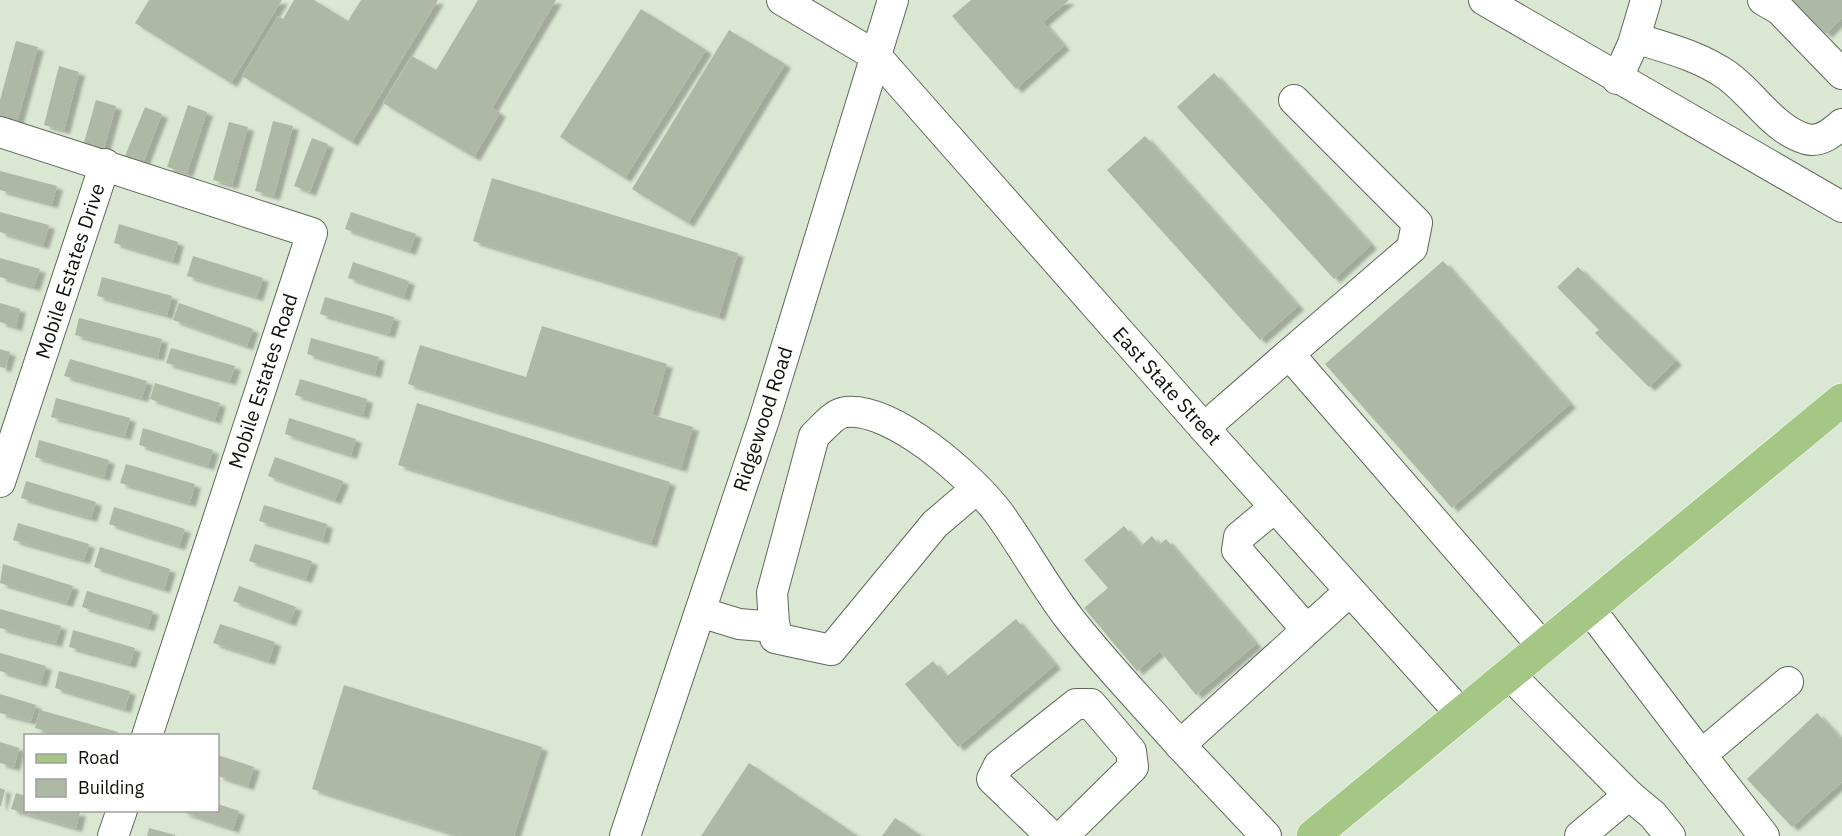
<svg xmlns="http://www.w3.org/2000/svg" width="1842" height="836" viewBox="0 0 1842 836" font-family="'IBM Plex Sans',sans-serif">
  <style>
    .building { fill: #adb9a5; filter: url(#shadow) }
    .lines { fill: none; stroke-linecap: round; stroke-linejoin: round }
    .minor-casing { stroke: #5f6a58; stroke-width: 32 }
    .major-casing { stroke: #fff; stroke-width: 34 }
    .minor { stroke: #fff; stroke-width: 30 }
    .major { stroke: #a5c786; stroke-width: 33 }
    .labels { text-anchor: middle; stroke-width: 6; stroke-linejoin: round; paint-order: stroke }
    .street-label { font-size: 20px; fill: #0d110a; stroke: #fff }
  </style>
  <defs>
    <filter id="shadow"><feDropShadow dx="6" dy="4" stdDeviation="1.5" flood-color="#0004"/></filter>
  </defs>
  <rect width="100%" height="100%" fill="#dae7d2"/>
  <g class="building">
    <path d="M 149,0 L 282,0 L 231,83 L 135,23 Z"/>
    <path d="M 294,0 L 314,0 L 348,21 L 361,0 L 438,0 L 352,142 L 242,76 L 278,16 L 283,19 Z"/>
    <path d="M 478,0 L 556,0 L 492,108 L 500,113 L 474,157 L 383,103 L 412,56 L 436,70 Z"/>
    <path d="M 971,0 L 1069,0 L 1043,22 L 1064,46 L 1016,89 L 952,16 Z"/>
    <path d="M 1791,0 L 1842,0 L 1842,18 L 1826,34 Z"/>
    <path d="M 641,9 L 706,50 L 625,178 L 560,137 Z"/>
    <path d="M 729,30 L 785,64 L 688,223 L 632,189 Z"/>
    <path d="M 16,41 L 38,47 L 16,126 L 0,121 L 0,100 Z"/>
    <path d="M 59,66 L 79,72 L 64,130 L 44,125 Z"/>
    <path d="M 1214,73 L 1371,245 L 1334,279 L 1177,107 Z"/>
    <path d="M 96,100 L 116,106 L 103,152 L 83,146 Z"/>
    <path d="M 188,105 L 207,112 L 187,173 L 167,167 Z"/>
    <path d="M 145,107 L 162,114 L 143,163 L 125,156 Z"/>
    <path d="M 273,121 L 293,126 L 274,196 L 255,191 Z"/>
    <path d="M 229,122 L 248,127 L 232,185 L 213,180 Z"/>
    <path d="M 1145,136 L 1298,306 L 1260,340 L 1107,170 Z"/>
    <path d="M 312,138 L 328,144 L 310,192 L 294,186 Z"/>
    <path d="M 0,171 L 57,186 L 52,204 L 0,190 Z"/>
    <path d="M 492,178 L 738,253 L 719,316 L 473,241 Z"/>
    <path d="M 0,212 L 49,225 L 43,245 L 0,232 Z"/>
    <path d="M 351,212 L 416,234 L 410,251 L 345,229 Z"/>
    <path d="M 119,224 L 178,242 L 173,261 L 114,243 Z"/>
    <path d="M 193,256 L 263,278 L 257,297 L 187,276 Z"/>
    <path d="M 0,258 L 40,269 L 34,287 L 0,277 Z"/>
    <path d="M 1443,261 L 1570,404 L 1452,508 L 1325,364 Z"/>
    <path d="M 353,262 L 409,281 L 404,297 L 348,278 Z"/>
    <path d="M 1578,267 L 1676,361 L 1649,387 L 1595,333 L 1599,330 L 1557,287 Z"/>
    <path d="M 102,277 L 172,296 L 167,315 L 97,296 Z"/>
    <path d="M 325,297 L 394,317 L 389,334 L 320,314 Z"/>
    <path d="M 0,303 L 20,309 L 16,327 L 0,322 Z"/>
    <path d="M 179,303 L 253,329 L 247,346 L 173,320 Z"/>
    <path d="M 79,318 L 162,339 L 158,357 L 75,335 Z"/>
    <path d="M 542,326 L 667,364 L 652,415 L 693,427 L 681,468 L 408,384 L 420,345 L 526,377 Z"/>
    <path d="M 311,338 L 379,357 L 375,374 L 307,354 Z"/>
    <path d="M 171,348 L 235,366 L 230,381 L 166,363 Z"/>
    <path d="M 0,349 L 10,352 L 5,368 L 0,367 Z"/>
    <path d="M 70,359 L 147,381 L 142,398 L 64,376 Z"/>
    <path d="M 300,379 L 367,399 L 363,415 L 295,395 Z"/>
    <path d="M 155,383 L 220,403 L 215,420 L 150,399 Z"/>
    <path d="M 56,398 L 130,418 L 125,436 L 51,417 Z"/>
    <path d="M 417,403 L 670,482 L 651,543 L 398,465 Z"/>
    <path d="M 289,418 L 356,439 L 351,455 L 285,434 Z"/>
    <path d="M 143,428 L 213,450 L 208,466 L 139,445 Z"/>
    <path d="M 39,440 L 109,460 L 104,477 L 35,457 Z"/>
    <path d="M 275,457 L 343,481 L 335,500 L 268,476 Z"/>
    <path d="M 126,464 L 195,484 L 190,503 L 120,483 Z"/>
    <path d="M 26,481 L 96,502 L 91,518 L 21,498 Z"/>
    <path d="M 264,505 L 327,524 L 323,540 L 259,521 Z"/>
    <path d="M 114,507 L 185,529 L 179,546 L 109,524 Z"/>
    <path d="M 18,523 L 89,544 L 84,560 L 13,540 Z"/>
    <path d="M 1124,526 L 1141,546 L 1152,536 L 1159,545 L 1166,539 L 1256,644 L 1196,695 L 1160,651 L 1137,671 L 1084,608 L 1108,588 L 1084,560 Z"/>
    <path d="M 255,544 L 312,561 L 306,579 L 249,561 Z"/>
    <path d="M 100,547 L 170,569 L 164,589 L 94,567 Z"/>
    <path d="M 3,564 L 73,586 L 67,603 L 0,583 Z"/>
    <path d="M 239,586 L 296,607 L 290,622 L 233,601 Z"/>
    <path d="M 87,591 L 153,611 L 148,627 L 82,607 Z"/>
    <path d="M 0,609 L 61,626 L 56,643 L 0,628 Z"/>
    <path d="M 1016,619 L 1055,665 L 958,747 L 905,684 L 933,661 L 946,677 Z"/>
    <path d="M 220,624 L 275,642 L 269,661 L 213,643 Z"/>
    <path d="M 73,630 L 135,648 L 130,664 L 69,647 Z"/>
    <path d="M 0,653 L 46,666 L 41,683 L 0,671 Z"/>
    <path d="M 59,671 L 130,691 L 125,709 L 55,688 Z"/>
    <path d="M 344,685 L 542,747 L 514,836 L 460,836 L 312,789 Z"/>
    <path d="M 0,694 L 36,705 L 31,721 L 0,713 Z"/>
    <path d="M 40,710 L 118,732 L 117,736 L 64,736 L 35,728 Z"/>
    <path d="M 1817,713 L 1842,740 L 1842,782 L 1792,827 L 1747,779 Z"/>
    <path d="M 0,742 L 19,748 L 14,767 L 0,763 Z"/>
    <path d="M 218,755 L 254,767 L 248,786 L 218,776 Z"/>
    <path d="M 749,763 L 858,836 L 701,836 Z"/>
    <path d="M 0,788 L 5,790 L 1,806 L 0,806 Z"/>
    <path d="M 16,793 L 26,796 L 26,810 L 80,812 L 76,828 L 11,809 Z"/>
    <path d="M 218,804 L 239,811 L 233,829 L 180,811 L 218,810 Z"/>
    <path d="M 895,818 L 922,836 L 882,836 Z"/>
    <path d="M 149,828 L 175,835 L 175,836 L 147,836 Z"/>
  </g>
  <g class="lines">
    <defs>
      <g id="minor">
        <path d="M 782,0 L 876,56 L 1204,428 L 1461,714"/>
        <path d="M 1484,0 L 1842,207"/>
        <path d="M 1763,0 L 1780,10 L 1842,74"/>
        <path d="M 1635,38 C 1667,48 1700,56 1728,76 C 1754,95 1774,130 1806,139 C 1820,143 1832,133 1842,124"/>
        <path d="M 1617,79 L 1633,44 L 1646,0"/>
        <path d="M 0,132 L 312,233 L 147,736"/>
        <path d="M 1289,354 L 1412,248 L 1417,223 L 1294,100"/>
        <path d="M 1204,428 L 1289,354 L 1543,647"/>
        <path d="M 0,482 L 105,164"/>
        <path d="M 975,490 L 935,524 L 831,650 L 775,638 L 772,593 L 814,436 C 823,428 834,413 846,412 C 893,407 971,477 998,512 C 1023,546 1043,584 1069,618 C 1103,662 1143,703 1180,745"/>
        <path d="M 1275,507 L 1239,537 L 1237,550 L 1306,629"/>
        <path d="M 1589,608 L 1701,755 L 1788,682"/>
        <path d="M 700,612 L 739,624 L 775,627"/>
        <path d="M 1509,674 L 1629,795 L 1653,815 L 1670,836"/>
        <path d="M 1701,755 L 1764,836"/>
        <path d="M 113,836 L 122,810"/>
        <path d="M 625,836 L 764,420 L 893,0"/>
        <path d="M 1051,836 L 992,779 L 999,765 L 1076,704 L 1091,704 L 1131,751 L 1133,767 L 1063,836"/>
        <path d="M 1266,836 L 1180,745 L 1350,591"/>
        <path d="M 1580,836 L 1629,795"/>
      </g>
      <path id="major" d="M 1313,836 L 1842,400"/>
    </defs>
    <use href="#minor" class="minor-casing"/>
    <use href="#major" class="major-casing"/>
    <use href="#minor" class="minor"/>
    <use href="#major" class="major"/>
  </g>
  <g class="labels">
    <g class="street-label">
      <text transform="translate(70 271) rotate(-72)" y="7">Mobile Estates Drive</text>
      <text transform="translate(263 381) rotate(-72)" y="7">Mobile Estates Road</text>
      <text transform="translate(1167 386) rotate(48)" y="7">East State Street</text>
      <text transform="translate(763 419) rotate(-72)" y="7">Ridgewood Road</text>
    </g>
  </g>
  <rect x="24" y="734" width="195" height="78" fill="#ffffff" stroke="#9ea09d" stroke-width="1.5"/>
  <rect x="36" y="754" width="30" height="9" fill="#a5c786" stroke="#9ea09d" stroke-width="1.5"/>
  <text x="78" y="764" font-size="18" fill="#0d110a">Road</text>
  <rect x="36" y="779" width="30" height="18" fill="#adb9a5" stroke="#9ea09d" stroke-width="1.5"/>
  <text x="78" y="794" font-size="18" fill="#0d110a">Building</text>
</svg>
